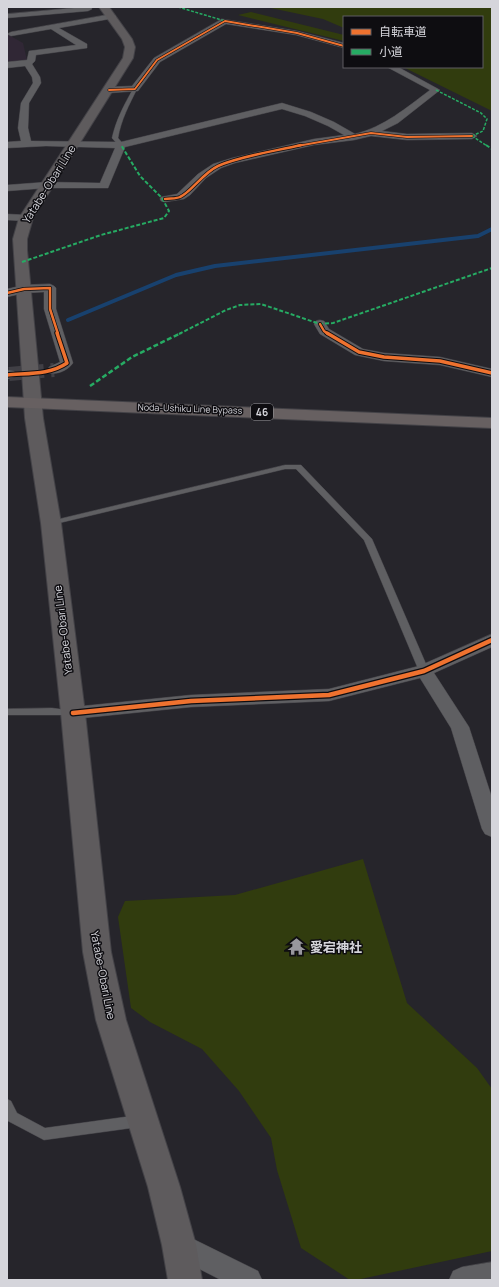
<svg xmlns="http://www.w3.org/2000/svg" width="499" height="1287" viewBox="0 0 499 1287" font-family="Manrope,'Noto Sans JP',sans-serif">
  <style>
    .education { fill: #302735 }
    .green { fill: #313c0e }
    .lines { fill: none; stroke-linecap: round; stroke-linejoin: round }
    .stream { stroke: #18416e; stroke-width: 4 }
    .minor-tunnel { stroke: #403f45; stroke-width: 14; stroke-dasharray: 14 7; stroke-linecap: butt }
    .service-casing { stroke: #434247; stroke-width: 1 }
    .minor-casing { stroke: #434247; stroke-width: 1 }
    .secondary-casing { stroke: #434247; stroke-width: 2 }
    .primary-casing { stroke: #434247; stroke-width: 2 }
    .service { fill: #5f5f62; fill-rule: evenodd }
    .minor { fill: #5f5f62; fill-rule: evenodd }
    .secondary { fill: #5e5b5d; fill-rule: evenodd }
    .primary { fill: #676061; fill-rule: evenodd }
    .quiet-far2 { stroke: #26ab63; stroke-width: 1.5; stroke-dasharray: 3 1.5; stroke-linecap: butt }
    .quiet-far1 { stroke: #26ab63; stroke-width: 2; stroke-dasharray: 4 2; stroke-linecap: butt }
    .quiet { stroke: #26ab63; stroke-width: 2.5; stroke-dasharray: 5 2.5; stroke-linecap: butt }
    .cycleway-far3-casing { stroke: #0e0d11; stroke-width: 3 }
    .cycleway-far2-casing { stroke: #0e0d11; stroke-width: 4 }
    .cycleway-far1-casing { stroke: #0e0d11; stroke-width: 5.5 }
    .cycleway-casing { stroke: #0e0d11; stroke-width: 7 }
    .cycleway-far3 { stroke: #ef722f; stroke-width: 2 }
    .cycleway-far2 { stroke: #ef722f; stroke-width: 2.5 }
    .cycleway-far1 { stroke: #ef722f; stroke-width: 3.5 }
    .cycleway { stroke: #ef722f; stroke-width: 4.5 }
    .labels { text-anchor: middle; stroke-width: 3; stroke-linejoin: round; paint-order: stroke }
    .far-street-label { font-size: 9px; fill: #d5d5db; stroke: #0e0d11 }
    .shield { fill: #0e0d11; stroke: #99999e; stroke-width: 1 }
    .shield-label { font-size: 10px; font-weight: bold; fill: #d5d5db }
    .street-label { font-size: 11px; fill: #d5d5db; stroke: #0e0d11 }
    .near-poi-label { font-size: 13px; font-weight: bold; fill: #d5d5db; stroke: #0e0d11; text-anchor: start }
  </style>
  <rect width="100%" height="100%" fill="#26252b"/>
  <path class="education" d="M 7,34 L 23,43 L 27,60 L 7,63 Z"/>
  <g class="green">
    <path d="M 266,7 L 492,7 L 492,111 L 403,67 L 482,67 L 482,17 L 344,17 L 344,28 L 323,19 Z"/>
    <path d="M 251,12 L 344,35 L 344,41 L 238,15 Z"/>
    <path d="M 363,859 L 407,1003 L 477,1068 L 492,1089 L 492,1251 L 356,1280 L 350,1280 L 301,1248 L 277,1170 L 271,1138 L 239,1091 L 202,1049 L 150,1022 L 131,1008 L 118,917 L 125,901 L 235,895 Z"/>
  </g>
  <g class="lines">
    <path class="stream" d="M 68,320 L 176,275 L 215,266 L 478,236 L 492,229"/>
    <path class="minor-tunnel" d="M 9,374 L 54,370"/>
    <defs>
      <g id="service">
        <path d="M 135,88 L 137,89 C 129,105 121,120 118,138 L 124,145 L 119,146 L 112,138 C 116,120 124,105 133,89 Z"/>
        <path d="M 285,465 L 301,465 L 372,539 L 429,671 L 427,673 L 421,673 L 419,671 L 364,540 L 296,469 L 285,469 L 51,525 L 47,523 L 51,521 Z"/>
        <path d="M 52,708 L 74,711 L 76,713 L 74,715 L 7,715 L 7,709 Z"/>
        <path d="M 7,1099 L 11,1101 L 17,1113 L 45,1128 L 139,1115 L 144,1117 L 145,1121 L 144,1125 L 139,1127 L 44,1140 L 8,1121 Z"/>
      </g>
      <g id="minor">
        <path d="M 85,7 L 91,7 L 92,9 L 88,11 L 7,18 L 7,14 Z"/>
        <path d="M 112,14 L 116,16 L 115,18 L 59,28 L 87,44 L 87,48 L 36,55 L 35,61 L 32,64 L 40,77 L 41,83 L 29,103 L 28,128 L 31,141 L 121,142 L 282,103 L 311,112 L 334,122 L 355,134 C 384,127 406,108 430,90 L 387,67 L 398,67 L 440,90 L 398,123 L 382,131 L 407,134 L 472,133 L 477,136 L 472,139 L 407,140 L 371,136 L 354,140 L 314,145 L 235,163 L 221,168 L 206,178 L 190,195 L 184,199 L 165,202 L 161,201 L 160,199 L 161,197 L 177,194 L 198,174 L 213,164 L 232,158 L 314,139 L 344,135 L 328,126 L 305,116 L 282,109 L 125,147 L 108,188 L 47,188 L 7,191 L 7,185 L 47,182 L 100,183 L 115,148 L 46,146 L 7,148 L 7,142 L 21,141 L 18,128 L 21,103 L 33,83 L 32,77 L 25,66 L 7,68 L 7,62 L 27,60 L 29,51 L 76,45 L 51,29 L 11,36 L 7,34 L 11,32 Z"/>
        <path d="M 222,19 L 297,31 L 344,43 L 344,48 L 296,35 L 226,24 L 160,62 L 138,91 L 109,93 L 105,90 L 109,87 L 132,86 L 154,58 Z"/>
        <path d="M 7,214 L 26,215 L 31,218 L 26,221 L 7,220 Z"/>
        <path d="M 50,284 L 54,286 L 56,288 L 56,309 L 73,363 C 68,370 58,375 49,373 L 48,370 L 49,367 L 60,362 L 44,309 L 44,292 L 24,293 L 7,297 L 7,289 L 24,285 Z"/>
        <path d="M 320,320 L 324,321 L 329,329 L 363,349 L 384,353 L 440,357 L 492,369 L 492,377 L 440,365 L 384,361 L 355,355 L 320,334 L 314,324 L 316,321 Z"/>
        <path d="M 9,370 L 14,371 L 16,374 L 14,377 L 7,379 L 7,371 Z"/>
        <path d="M 492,634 L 492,647 L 434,673 L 469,727 L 492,798 L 492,837 L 485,834 L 482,829 L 451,728 L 420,678 L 329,701 L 191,707 L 73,719 L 67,717 L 64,713 L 67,709 L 73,707 L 191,695 L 329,689 L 419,666 Z"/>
        <path d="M 179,1232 L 258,1271 L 262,1280 L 221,1280 L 170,1254 L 166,1245 L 170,1236 Z"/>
        <path d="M 492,1262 L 492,1280 L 449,1280 L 453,1271 L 462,1267 Z"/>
      </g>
      <path id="secondary" d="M 99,7 L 109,7 L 132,39 L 135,47 L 133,58 L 33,218 L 27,239 L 27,250 L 43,418 L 61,523 L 85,713 L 111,952 L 126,1020 L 180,1187 L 196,1245 L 202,1280 L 168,1280 L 162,1245 L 148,1187 L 96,1020 L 83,952 L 61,713 L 41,523 L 25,418 L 13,239 L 19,218 L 123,58 L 125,47 L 122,39 Z"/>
      <path id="primary" d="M 7,397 L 492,418 L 492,428 L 7,407 Z"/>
    </defs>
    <use href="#service" class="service-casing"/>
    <use href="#minor" class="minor-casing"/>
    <use href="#secondary" class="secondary-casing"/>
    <use href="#primary" class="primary-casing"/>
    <use href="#service" class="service"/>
    <use href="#minor" class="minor"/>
    <use href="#secondary" class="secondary"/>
    <use href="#primary" class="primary"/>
    <g class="quiet-far2">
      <path d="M 178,7 L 225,21"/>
      <path d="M 436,90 L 481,113 L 487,119 L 483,131 L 472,136"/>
      <path d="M 472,136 L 487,146"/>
    </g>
    <g class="quiet-far1">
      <path d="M 486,145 L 492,149"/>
      <path d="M 22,262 L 101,235 L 164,218 L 169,211 L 162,198 L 140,176 L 121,145"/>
      <path d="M 179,334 L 226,310 L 240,305 L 261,304 L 320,324 L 333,323 L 492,268"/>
    </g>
    <path class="quiet" d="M 90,386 L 132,357 L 181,333"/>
    <defs>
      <g id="cycleway-far3">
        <path d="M 109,90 L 135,89 L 157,60 L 225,21 L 297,33 L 344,46"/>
        <path d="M 297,146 L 371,133 L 407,137 L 472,136"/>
      </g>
      <g id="cycleway-far2">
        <path d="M 165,199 C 170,198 176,199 180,197 C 191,192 203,173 218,166 C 240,156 276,151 301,145"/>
        <path d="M 7,293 L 24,289 L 50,288 L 50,309 L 58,334"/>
        <path d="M 320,324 L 324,331 L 328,334"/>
      </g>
      <g id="cycleway-far1">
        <path d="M 327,333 L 359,352 L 384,357 L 440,361 L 492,373"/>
        <path d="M 7,375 C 27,373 50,375 67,363 L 57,333"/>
      </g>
      <path id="cycleway" d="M 73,713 L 191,701 L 329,695 L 424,671 L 492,640"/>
    </defs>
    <use href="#cycleway-far3" class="cycleway-far3-casing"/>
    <use href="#cycleway-far2" class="cycleway-far2-casing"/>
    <use href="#cycleway-far1" class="cycleway-far1-casing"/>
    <use href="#cycleway" class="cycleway-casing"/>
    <use href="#cycleway-far3" class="cycleway-far3"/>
    <use href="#cycleway-far2" class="cycleway-far2"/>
    <use href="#cycleway-far1" class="cycleway-far1"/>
    <use href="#cycleway" class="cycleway"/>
  </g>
  <defs>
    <symbol id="temple-bare" viewBox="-9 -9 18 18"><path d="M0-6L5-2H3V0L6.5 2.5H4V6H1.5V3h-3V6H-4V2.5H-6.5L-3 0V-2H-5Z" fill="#98979d" stroke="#0e0d11" stroke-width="2.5" paint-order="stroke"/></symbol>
  </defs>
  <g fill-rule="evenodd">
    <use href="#temple-bare" x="284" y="934" width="25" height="25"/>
  </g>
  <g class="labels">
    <g class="far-street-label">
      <text transform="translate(190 409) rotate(2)" y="3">Noda-Ushiku Line Bypass</text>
    </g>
    <rect class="shield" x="251" y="404" width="22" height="16" rx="3"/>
    <g class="shield-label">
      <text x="262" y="416">46</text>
    </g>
    <g class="street-label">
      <text transform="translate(49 184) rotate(-58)" y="4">Yatabe-Obari Line</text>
      <text transform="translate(63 630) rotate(-97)" y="4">Yatabe-Obari Line</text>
      <text transform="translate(103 975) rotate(79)" y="4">Yatabe-Obari Line</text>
    </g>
    <g class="near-poi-label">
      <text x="310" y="952">愛宕神社</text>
    </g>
  </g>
  <rect width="499" height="1287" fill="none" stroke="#d5d5db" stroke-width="16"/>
  <rect x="343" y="16" width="140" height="52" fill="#0e0d11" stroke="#5e5d62"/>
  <rect x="351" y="29" width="20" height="6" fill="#ef722f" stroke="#5e5d62"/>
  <text x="379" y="36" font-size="12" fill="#d5d5db">自転車道</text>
  <rect x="351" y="49" width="20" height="6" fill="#26ab63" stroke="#5e5d62"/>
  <text x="379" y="56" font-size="12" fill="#d5d5db">小道</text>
</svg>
